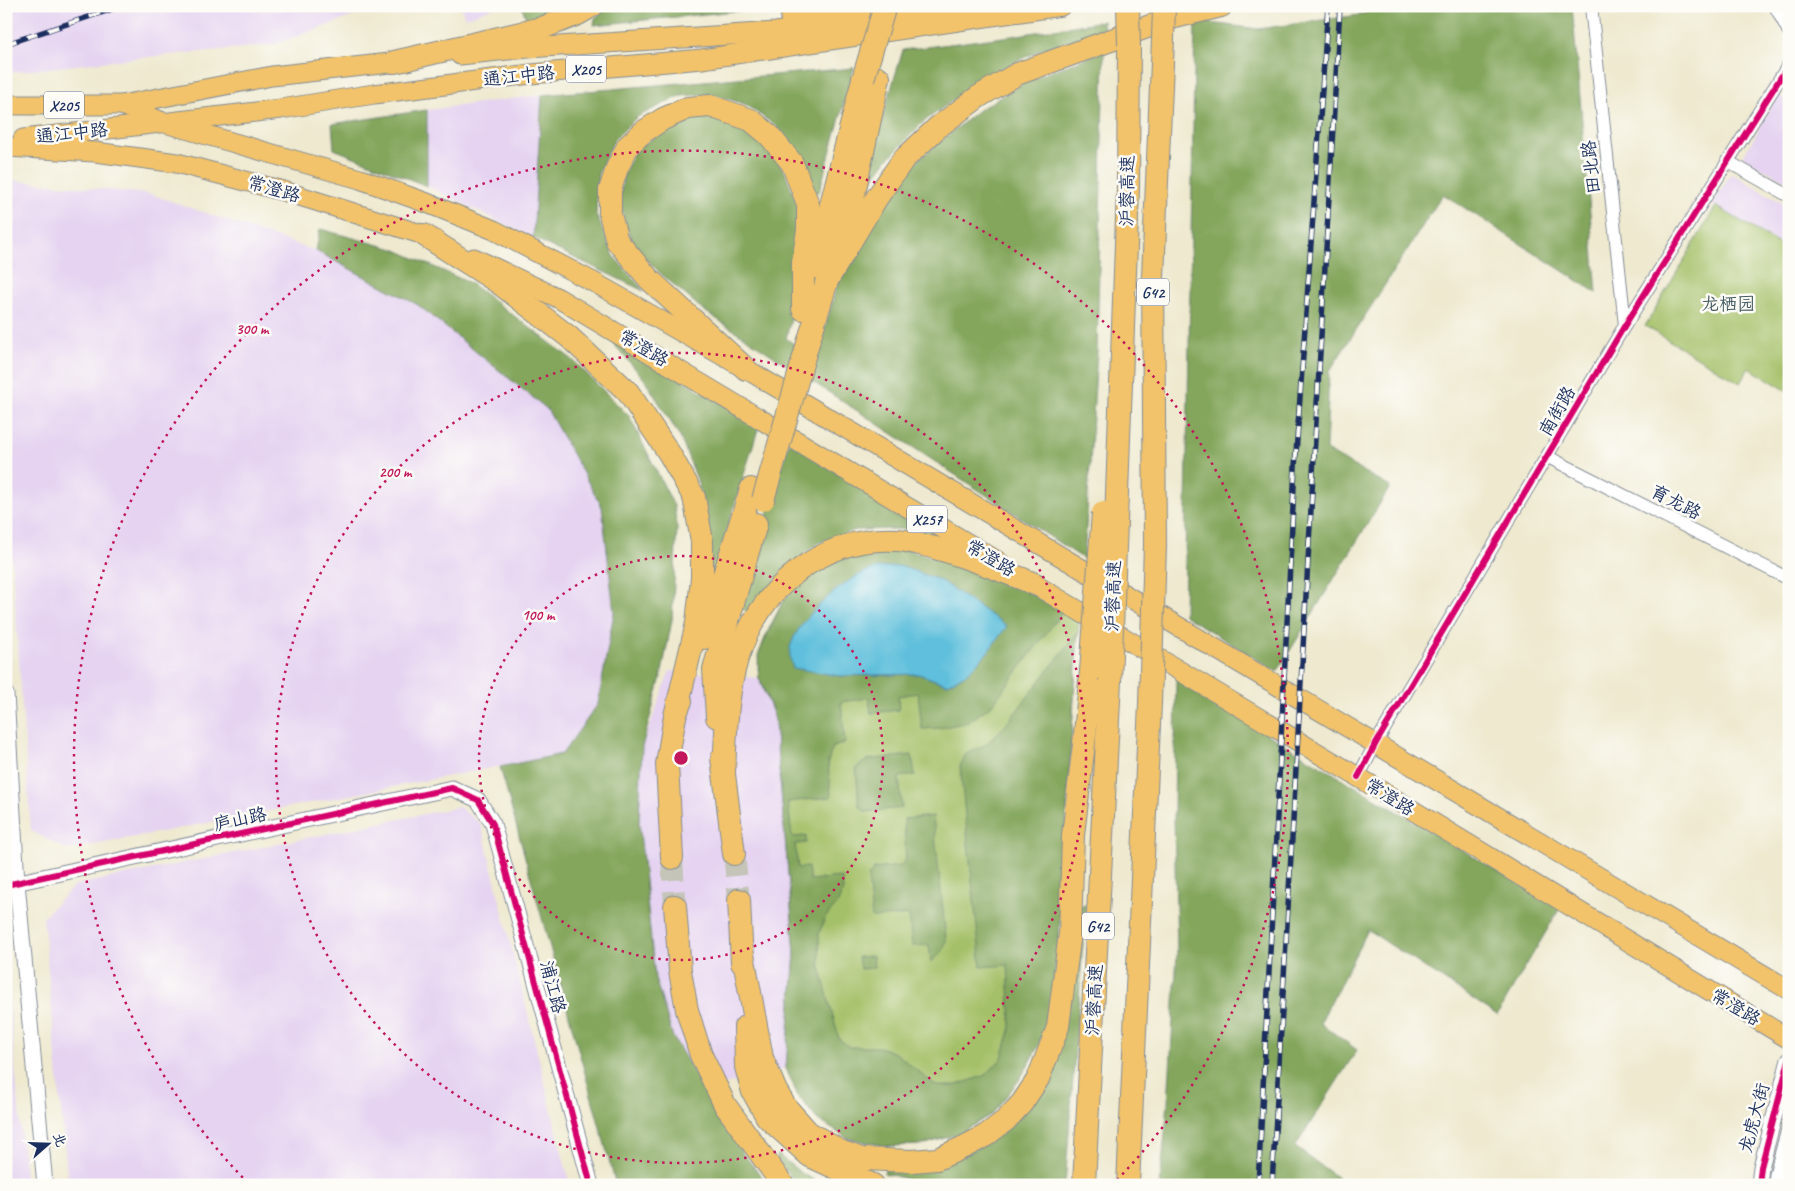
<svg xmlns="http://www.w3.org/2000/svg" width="1795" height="1191" viewBox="0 0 1795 1191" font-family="Caveat,'LXGW WenKai TC',sans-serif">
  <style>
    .built { fill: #e5d3f1 }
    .green { fill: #a4c067; stroke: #607862 }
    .forest { fill: #83a65c; stroke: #4f6a5d; fill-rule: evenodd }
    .water { fill: #5ebfdc; stroke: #3c779d }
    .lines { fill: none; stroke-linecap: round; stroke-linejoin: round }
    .motorway-tunnel { stroke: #c4c4b8; stroke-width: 22; stroke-dasharray: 22 11; stroke-linecap: butt }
    .minor-casing { stroke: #848c96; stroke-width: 14 }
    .tertiary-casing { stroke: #848c96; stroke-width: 17 }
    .primary-casing { stroke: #848c96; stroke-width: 21 }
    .motorway-casing { stroke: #848c96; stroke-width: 24 }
    .minor { stroke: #fff; stroke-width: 12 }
    .tertiary { stroke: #fff; stroke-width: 15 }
    .primary { stroke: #f2c36a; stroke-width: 19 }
    .motorway { stroke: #f2c36a; stroke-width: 22 }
    .rail-casing { stroke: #1b2f5e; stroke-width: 5.5 }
    .rail { stroke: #fdfcf7; stroke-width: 4; stroke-dasharray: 11; stroke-linecap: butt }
    .motorway-bridge-casing { stroke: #848c96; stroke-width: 24; stroke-linecap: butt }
    .motorway-bridge { stroke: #f2c36a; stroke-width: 22 }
    .cycleway-casing { stroke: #fdfcf7; stroke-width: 9 }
    .cycleway { stroke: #d6006c; stroke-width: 6 }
    .ring { fill: none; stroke: #c2185b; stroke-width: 2.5; stroke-dasharray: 2.5 5 }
    .labels { text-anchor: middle; stroke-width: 5; stroke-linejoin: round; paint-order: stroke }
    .shield { fill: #fdfcf7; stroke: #5f6c8c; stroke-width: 1 }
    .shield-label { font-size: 16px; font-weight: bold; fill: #1b2f5e }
    .street-label { font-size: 18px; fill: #1b2f5e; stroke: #fdfcf7 }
    .park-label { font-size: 18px; fill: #445a61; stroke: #fdfcf7 }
    .centre { fill: #c2185b; stroke: #fdfcf7; stroke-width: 2.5 }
    .ring-label { font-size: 15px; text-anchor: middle; font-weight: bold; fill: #c2185b; stroke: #fdfcf7; stroke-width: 5; stroke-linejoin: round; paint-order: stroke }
  </style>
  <rect width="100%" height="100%" fill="#fdfcf7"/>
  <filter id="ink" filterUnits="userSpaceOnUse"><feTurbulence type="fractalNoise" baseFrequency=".02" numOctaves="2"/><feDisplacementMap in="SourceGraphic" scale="10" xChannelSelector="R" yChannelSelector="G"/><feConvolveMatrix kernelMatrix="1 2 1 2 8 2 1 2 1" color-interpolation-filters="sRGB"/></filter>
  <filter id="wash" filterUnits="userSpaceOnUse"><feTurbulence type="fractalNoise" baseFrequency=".0096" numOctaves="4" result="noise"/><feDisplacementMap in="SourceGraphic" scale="20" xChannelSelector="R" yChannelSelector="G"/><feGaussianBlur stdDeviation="1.12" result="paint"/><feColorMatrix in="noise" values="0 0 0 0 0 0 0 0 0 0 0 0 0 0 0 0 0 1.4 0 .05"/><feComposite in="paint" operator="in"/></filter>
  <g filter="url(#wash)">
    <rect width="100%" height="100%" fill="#eee9cf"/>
    <g class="built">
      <path d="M 6,6 L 381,6 L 273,45 L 136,58 L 6,73 Z"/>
      <path d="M 461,6 L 498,6 L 465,18 Z"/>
      <path d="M 542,95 L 533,238 L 427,186 L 427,110 Z"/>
      <path d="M 1778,95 L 1789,101 L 1789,183 L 1743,157 Z"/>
      <path d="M 1731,173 L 1789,207 L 1789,250 L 1716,206 L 1712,206 Z"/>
      <path d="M 9,180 L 150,194 L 316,251 L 418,305 L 547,409 L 602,507 L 614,612 L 598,704 L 562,754 L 68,850 L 31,831 L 6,478 L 6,182 Z"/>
      <path d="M 782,603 L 1039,1045 L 1020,1079 L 992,1114 L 958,1134 L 922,1145 L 884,1146 L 847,1138 L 817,1119 L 798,1096 L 786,1068 L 705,1090 L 673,1037 L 655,978 L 639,822 L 642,747 L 670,671 L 759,678 L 758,655 Z"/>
      <path d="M 459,807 L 481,824 L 570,1185 L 68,1185 L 43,917 L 75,885 Z"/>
      <path d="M 6,970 L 26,1185 L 6,1185 Z"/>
    </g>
    <g class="green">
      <path d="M 1716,206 L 1789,250 L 1789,392 L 1749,368 L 1740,383 L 1645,326 Z"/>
      <path d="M 966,564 L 1079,619 L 1059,935 L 1039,1045 L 1020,1079 L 992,1114 L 958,1134 L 922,1145 L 884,1146 L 847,1138 L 817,1119 L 798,1096 L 786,1068 L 795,953 L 775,722 C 772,706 763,693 759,677 C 754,651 771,626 782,603 Z"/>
    </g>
    <g class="forest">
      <path d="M 522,6 L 572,6 L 534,21 L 525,16 Z"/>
      <path d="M 609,6 L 788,6 L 594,25 L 595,18 Z"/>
      <path d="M 1388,6 L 1572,6 L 1597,293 L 1443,194 L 1329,372 L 1326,450 L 1390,487 L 1277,672 L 1184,615 L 1195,21 L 1258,29 L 1359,15 Z"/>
      <path d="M 1103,21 L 1104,30 L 1043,49 L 986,76 L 922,123 L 887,160 L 868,185 L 862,184 L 903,50 L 1012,36 Z"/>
      <path d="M 1104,51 L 1097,353 L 1084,559 L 703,310 L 659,272 L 637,250 L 626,227 L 620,201 L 623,176 L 634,151 L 679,120 L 699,116 L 724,117 L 748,128 L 771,150 L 786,174 L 798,207 L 794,308 L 786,338 L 816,361 L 836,288 L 877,214 L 913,164 L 980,109 L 1029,80 Z"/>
      <path d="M 854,68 L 819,192 L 813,192 L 802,158 L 776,126 L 745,104 L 711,94 L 680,96 L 637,117 L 614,140 L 598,174 L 596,215 L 615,258 L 644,291 L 533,238 L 542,95 Z"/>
      <path d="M 427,110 L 427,186 L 334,149 L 332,124 Z"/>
      <path d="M 320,229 L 394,249 L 470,283 L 573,360 L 629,416 L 674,506 L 677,528 L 672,620 L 661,677 L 642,747 L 639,822 L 655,978 L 673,1037 L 743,1154 L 769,1185 L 616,1185 L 500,767 L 562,754 L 598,704 L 614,612 L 602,507 L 547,409 L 418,305 L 316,251 Z"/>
      <path d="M 614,339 L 759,426 L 714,571 L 707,569 L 708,526 L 697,479 L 680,437 L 645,380 L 613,343 Z"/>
      <path d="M 789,442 L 941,534 L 939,539 L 901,529 L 856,530 L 818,543 L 787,567 L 749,612 L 740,608 Z"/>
      <path d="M 891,545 L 999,577 L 1063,611 L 992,705 L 968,722 L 940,728 L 922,729 L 918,693 L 898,696 L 899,710 L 871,713 L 869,698 L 841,702 L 845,743 L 833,747 L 828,761 L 831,797 L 788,802 L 792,837 L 806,836 L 806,843 L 795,844 L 798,868 L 808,867 L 810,880 L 842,877 L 843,890 L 838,903 L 825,918 L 819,934 L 820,967 L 839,1039 L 849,1047 L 880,1047 L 897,1054 L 936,1086 L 954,1086 L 986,1075 L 1002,1058 L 1011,1027 L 1008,965 L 981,967 L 960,766 L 966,754 L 985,745 L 1005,726 L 1078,632 L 1059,935 L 1051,1004 L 1039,1045 L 1020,1079 L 992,1114 L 958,1134 L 922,1145 L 884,1146 L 847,1138 L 817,1119 L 798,1096 L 786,1068 L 795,953 L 775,722 L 772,709 L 759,678 L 758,655 L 782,603 L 795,585 L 827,560 ZM 969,672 L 947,684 L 918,674 L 840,676 Z"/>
      <path d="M 1176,680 L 1560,908 L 1497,1015 L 1368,930 L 1320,1023 L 1357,1050 L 1295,1147 L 1348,1185 L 1160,1185 L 1168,1103 L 1177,954 L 1174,816 Z"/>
      <path d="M 912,755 L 915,775 L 899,777 L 902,808 L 866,812 L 859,806 L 856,768 L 867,760 Z"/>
      <path d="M 933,816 L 946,940 L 943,951 L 931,962 L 929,945 L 912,946 L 909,915 L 872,918 L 868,877 L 874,869 L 900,866 L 906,859 L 904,819 Z"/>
      <path d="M 1081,905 L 1086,905 L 1065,1185 L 929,1185 L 884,1173 L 885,1167 L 928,1167 L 1026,1108 Z"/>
      <path d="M 873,956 L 874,968 L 860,969 L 858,957 Z"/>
      <path d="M 777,1154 L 800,1172 L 822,1185 L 798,1185 L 776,1159 Z"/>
    </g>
    <path class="water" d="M 900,566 L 939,580 L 1007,626 L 987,653 L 969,672 L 947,684 L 918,674 L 840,676 L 793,668 C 790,660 788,650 792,642 C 801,617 844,579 870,570 C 879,567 890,567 900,566 Z"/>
  </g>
  <g filter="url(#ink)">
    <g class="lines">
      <g class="motorway-tunnel">
        <path d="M 734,854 L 739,900"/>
        <path d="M 672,858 L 675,906"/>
      </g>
      <defs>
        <g id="minor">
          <path d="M 1591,6 L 1625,325"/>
          <path d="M 1775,6 L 1789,32"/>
          <path d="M 1727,161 L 1789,196"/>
          <path d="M 1548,457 L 1789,579"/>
          <path d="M 1358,777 L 1376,743 L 1625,325 L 1789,64"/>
        </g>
        <g id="tertiary">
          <path d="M 6,694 L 17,883 L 45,1185"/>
          <path d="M 6,885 L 452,788 L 478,800 L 493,824 L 591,1185"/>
          <path d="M 1759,1185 L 1761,1167 L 1789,1060"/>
          <path d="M 1776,1185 L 1777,1174 L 1789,1130"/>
        </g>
        <g id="primary">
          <path d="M 790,19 L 845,6"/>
          <path d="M 460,55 L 528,48 L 776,32 L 956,6"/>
          <path d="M 6,105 L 122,105 L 272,76 L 408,61"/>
          <path d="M 122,105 L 165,123 L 360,179 L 427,203 L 494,230 L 597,284 L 746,369 L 1789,990"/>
          <path d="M 23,139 L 281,109 L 374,94 L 531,74 L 702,59 L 1061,6"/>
          <path d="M 6,147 L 95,152 L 177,163 L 287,192 L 424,235 L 437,241"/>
          <path d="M 474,258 L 558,298 L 999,562"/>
          <path d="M 1022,577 L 1358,777 L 1789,1039"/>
        </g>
        <g id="motorway">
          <path d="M 394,62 L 542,28 L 578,14 L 592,6"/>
          <path d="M 424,235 L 499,283 L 569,337 L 628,392 L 669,453 L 694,497 L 702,541 L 702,578 L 697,623 L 675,716"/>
          <path d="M 815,267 L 863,79"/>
          <path d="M 826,282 L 876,199 L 903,160 L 938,127 L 978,97 L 1017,74 L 1175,17 L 1221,6"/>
          <path d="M 808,343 L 854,193 L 879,78"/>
          <path d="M 746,369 L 649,279 L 617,241 L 610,214 L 610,190 L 617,168 L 628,146 L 643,132 L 663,119 L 688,108 L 710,106 L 751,120 L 769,135 L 792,163 L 808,204 L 808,230 L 803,262 L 803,309"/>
          <path d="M 1116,521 L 1128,189 L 1129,45"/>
          <path d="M 1155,545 L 1153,277 L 1163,39"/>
          <path d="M 704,638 L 751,489"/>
          <path d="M 717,717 L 714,669 L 756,524"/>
          <path d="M 722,758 L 734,854"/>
          <path d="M 724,772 C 726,734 726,696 737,659 C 759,589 822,535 898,540 C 911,541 923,545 935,548 C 969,557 1002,571 1035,584"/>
          <path d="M 672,858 L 667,764 L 675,716 L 681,701"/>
          <path d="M 739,900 L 742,963"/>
          <path d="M 675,906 L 680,971 L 687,1010 L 701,1055 L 725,1105 L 783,1185"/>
          <path d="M 742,949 L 762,1058 L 776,1091 L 785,1106 L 808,1132 L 840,1151 L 862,1159 L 912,1161 L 937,1159 L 964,1147 L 985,1136 L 1006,1120 L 1022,1103 L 1038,1079 L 1058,1027 L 1070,933 L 1073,835 L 1084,744 L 1091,671"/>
          <path d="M 745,1027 L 746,1067 L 753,1092 L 767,1117 L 810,1156 L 873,1185"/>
          <path d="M 1084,1185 L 1110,681"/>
          <path d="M 1128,1185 L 1150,703"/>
        </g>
      </defs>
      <use href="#minor" class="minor-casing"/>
      <use href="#tertiary" class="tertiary-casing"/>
      <use href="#primary" class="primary-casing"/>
      <use href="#motorway" class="motorway-casing"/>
      <use href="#minor" class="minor"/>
      <use href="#tertiary" class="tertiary"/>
      <use href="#primary" class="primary"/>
      <use href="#motorway" class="motorway"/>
      <defs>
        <g id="rail">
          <path d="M 6,44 L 122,6"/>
          <path d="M 1258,1185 L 1295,467 L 1328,6"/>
          <path d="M 1272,1185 L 1340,6"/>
        </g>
      </defs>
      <use href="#rail" class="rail-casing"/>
      <use href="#rail" class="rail"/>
      <defs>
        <g id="motorway-bridge">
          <path d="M 1128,6 L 1129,45"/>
          <path d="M 1163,39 L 1164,6"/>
          <path d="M 863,79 L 885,6"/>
          <path d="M 763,500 L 808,343"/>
          <path d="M 1091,671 L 1103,513"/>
          <path d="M 1110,681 L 1116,521"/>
          <path d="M 1150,703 L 1155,545"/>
        </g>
      </defs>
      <use href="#motorway-bridge" class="motorway-bridge-casing"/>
      <use href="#motorway-bridge" class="motorway-bridge"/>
      <defs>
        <g id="cycleway">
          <path d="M 1358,777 L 1376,743 L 1625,325 L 1789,64"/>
          <path d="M 6,885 L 452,788 L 478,800 L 493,824 L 591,1185"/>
          <path d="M 1759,1185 L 1761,1167 L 1789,1060"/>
        </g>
      </defs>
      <use href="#cycleway" class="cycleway-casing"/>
      <use href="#cycleway" class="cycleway"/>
    </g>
  </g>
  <g class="ring">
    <circle cx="681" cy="758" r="202"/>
    <circle cx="681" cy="758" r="405"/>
    <path d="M248 1183A607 607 0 1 1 1114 1183"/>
  </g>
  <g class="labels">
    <g class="shield">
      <rect x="566" y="55.5" width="40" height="27" rx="4"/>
      <rect x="44" y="91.5" width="40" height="27" rx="4"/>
      <rect x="1137" y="278.5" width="32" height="27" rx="4"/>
      <rect x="907" y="505.5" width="40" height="27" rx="4"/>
      <rect x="1082" y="912.5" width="32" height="27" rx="4"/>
    </g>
    <g class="shield-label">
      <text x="586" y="75">X205</text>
      <text x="64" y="111">X205</text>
      <text x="1153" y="298">G42</text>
      <text x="927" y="525">X257</text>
      <text x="1098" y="932">G42</text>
    </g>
    <g class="street-label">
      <text transform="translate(519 76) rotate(-6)" y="6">通江中路</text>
      <text transform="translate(72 133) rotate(-6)" y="6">通江中路</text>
      <text transform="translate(1591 167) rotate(-96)" y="6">田北路</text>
      <text transform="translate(274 189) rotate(16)" y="6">常澄路</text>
      <text transform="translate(1127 191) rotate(-89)" y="6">沪蓉高速</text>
      <text transform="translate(644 348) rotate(31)" y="6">常澄路</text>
      <text transform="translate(1557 411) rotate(-60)" y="6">南街路</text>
      <text transform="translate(1676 502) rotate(27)" y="6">育龙路</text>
      <text transform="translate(991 558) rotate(31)" y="6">常澄路</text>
      <text transform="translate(1113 596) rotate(-88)" y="6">沪蓉高速</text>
      <text transform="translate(1390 797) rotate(32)" y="6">常澄路</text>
      <text transform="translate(240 819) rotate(-12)" y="6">庐山路</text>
      <text transform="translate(553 987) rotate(75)" y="6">浦江路</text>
      <text transform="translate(1094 1000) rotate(-87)" y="6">沪蓉高速</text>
      <text transform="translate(1736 1007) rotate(31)" y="6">常澄路</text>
      <text transform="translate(1754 1118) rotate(-75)" y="6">龙虎大街</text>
    </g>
    <g class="park-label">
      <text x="1728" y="310">龙栖园</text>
    </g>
  </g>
  <circle cx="681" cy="758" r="8" class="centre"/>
  <g class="ring-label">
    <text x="252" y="334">300 m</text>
    <text x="395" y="477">200 m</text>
    <text x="538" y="620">100 m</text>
  </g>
  <rect width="1795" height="1191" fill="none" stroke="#fdfcf7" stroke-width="25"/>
  <g transform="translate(48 1144) rotate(70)" stroke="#fdfcf7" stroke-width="4" paint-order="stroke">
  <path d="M0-4L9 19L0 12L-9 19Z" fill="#1b2f5e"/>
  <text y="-8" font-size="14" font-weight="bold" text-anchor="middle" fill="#1b2f5e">北</text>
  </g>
</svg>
